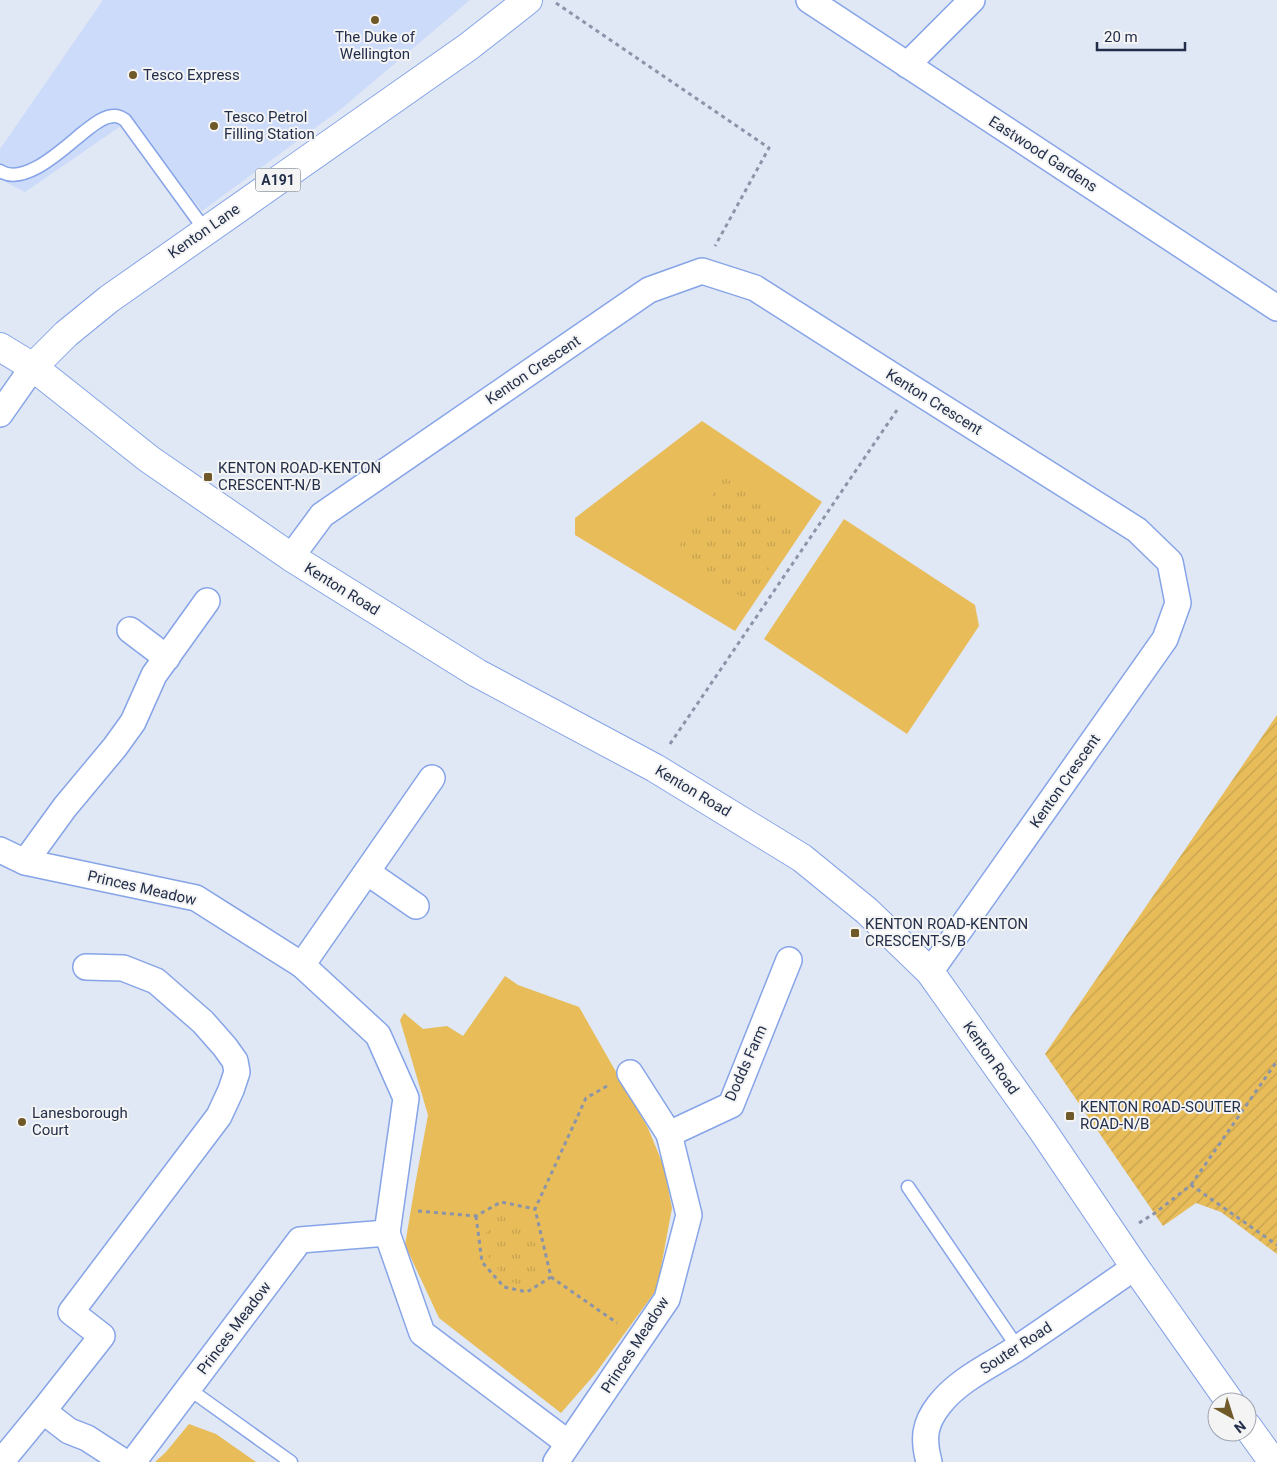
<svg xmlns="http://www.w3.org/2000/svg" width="1277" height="1462" viewBox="0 0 1277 1462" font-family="Roboto,sans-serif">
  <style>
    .built { fill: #ccdbfa }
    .grass { fill: #e7bc59 }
    .park { fill: url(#park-tufts) }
    .garden { fill: url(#garden-furrows) }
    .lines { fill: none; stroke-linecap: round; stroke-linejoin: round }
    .lane-casing { stroke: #86a4e7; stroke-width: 15 }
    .street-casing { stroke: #86a4e7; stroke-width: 28 }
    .secondary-casing { stroke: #86a4e7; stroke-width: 30 }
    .primary-casing { stroke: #86a4e7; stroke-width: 30 }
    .path { stroke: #8b94a8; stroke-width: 3; stroke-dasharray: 4 4; stroke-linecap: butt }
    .lane { stroke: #fff; stroke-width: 12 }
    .street { stroke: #fff; stroke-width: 25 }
    .secondary { stroke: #fff; stroke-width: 28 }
    .primary { stroke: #fff; stroke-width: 28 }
    .poi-dot { fill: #6f5929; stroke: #f4f4f4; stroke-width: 2 }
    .labels { text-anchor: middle; stroke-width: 4; stroke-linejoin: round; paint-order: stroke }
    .shield { fill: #f4f4f4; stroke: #626a7d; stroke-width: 1 }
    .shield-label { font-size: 14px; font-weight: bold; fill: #232f4a }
    .poi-label { font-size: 15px; fill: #232f4a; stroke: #f4f4f4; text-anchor: start }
    .street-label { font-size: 15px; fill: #232f4a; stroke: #f4f4f4 }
  </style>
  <defs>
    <pattern id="park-tufts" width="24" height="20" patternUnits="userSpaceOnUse" patternTransform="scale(1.25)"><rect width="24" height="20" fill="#e7bc59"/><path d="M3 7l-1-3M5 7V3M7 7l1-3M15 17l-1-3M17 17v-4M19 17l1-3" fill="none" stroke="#c6a24f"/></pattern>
    <pattern id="garden-furrows" width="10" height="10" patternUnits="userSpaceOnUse" patternTransform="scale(1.25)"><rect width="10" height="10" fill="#e7bc59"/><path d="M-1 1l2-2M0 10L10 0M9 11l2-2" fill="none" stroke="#c6a24f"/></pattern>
  </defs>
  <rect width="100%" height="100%" fill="#e0e7f5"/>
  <path class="built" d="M 103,0 L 470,0 L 341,109 L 202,211 L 131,119 L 25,192 L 0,179 L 0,149 Z"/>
  <g class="grass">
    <path d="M 702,421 L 822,502 L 735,631 L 575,535 L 575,518 Z"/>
    <path d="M 844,519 L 975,605 L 979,626 L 907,734 L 764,639 Z"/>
    <path d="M 505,976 L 518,985 L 579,1007 L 648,1128 L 664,1167 L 672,1208 L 657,1289 L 595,1374 L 561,1413 L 439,1318 L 405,1245 L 415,1185 L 428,1115 L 400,1020 L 404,1013 L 423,1029 L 447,1026 L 463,1036 Z"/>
    <path d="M 189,1424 L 216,1434 L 256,1462 L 155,1462 L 166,1452 Z"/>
  </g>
  <g class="park">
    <path d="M 724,477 L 798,525 L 748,601 L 674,554 Z"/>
    <path d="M 505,1212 L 518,1215 L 534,1235 L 537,1257 L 535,1274 L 526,1286 L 518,1286 L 501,1273 L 488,1256 L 486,1233 L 492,1219 Z"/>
  </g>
  <path class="garden" d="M 1277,715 L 1277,1254 L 1221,1212 L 1196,1203 L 1163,1226 L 1045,1054 Z"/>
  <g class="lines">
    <defs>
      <g id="lane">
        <path d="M 0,171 C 25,187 65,147 84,132 C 93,125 103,116 115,116 C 118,116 122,118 125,120 L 205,230"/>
        <path d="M 908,1187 L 1018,1348"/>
        <path d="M 189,1389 L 291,1462"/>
      </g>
      <g id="street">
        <path d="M 809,0 L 1277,308"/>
        <path d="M 907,65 L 972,0"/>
        <path d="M 0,414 L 33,367"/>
        <path d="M 291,557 L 322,515 L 649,290 L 702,271 L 755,288 L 912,388 L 1137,530 L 1170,562 L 1178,603 L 1165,639 L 930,972"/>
        <path d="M 130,630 L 167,658"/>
        <path d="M 0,850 L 25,862 L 196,898 L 302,965 L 378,1035 L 406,1098 L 387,1233 L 422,1333 L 568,1443"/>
        <path d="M 25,862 L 65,807 L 115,747 L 133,722 L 154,675 L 207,601"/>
        <path d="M 367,872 L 416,906"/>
        <path d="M 302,965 L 432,778"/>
        <path d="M 86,967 L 123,968 L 156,981 L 203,1022 L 225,1047 L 235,1061 L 237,1072 L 231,1090 L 219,1116 L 71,1312 L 102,1336 L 43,1411 L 69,1431 L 87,1438 L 124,1462"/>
        <path d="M 669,1134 L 731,1105 L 789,960"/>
        <path d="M 1,1462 L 43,1411"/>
        <path d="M 133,1462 L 300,1240 L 387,1233"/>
        <path d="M 556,1462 L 667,1299 L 689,1215 L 669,1134 L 630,1073"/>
        <path d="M 929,1462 C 923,1439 924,1424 939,1405 C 959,1379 992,1365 1019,1347 C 1058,1321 1096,1294 1135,1267"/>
      </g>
      <g id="secondary">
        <path d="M 33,367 L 149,459 L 291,557 L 477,673 L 655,768 L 802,858 L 867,911 L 930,972 L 1043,1131 L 1135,1267 L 1230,1402"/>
        <path d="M 1247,1426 L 1273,1462"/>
      </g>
      <path id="primary" d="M 0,347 L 33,367 L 66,334 L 109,299 L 468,47 L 528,0"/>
    </defs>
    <use href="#lane" class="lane-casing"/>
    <use href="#street" class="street-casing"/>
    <use href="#secondary" class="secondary-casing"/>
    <use href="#primary" class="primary-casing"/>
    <g class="path">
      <path d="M 556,3 L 769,148 L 715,246"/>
      <path d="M 670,744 L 897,410"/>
      <path d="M 607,1086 L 586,1098 L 535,1209 L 551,1277 L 617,1323"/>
      <path d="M 1191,1185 L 1277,1061"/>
      <path d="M 418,1211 L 476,1216 L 501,1202 L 535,1209"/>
      <path d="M 476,1216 L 482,1262 L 504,1287 L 527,1292 L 551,1277"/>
      <path d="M 1139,1223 L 1155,1213 L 1191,1185 L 1277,1245"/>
    </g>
    <use href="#lane" class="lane"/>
    <use href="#street" class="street"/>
    <use href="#secondary" class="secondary"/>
    <use href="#primary" class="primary"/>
  </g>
  <g class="poi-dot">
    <circle cx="375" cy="20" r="5"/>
    <circle cx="133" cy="75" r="5"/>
    <circle cx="214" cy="126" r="5"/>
    <rect x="203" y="472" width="10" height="10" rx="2.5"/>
    <rect x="850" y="928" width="10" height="10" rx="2.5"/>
    <rect x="1065" y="1111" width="10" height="10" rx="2.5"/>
    <circle cx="22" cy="1122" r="5"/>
  </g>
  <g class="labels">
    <rect class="shield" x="255.5" y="168.5" width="45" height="23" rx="4"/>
    <g class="shield-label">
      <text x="278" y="185">A191</text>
    </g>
    <g class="poi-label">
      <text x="375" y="42" text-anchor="middle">The Duke of<tspan x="375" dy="17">Wellington</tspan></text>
      <text x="143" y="80">Tesco Express</text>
      <text x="224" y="122">Tesco Petrol<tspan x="224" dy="17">Filling Station</tspan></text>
      <text x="218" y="473">KENTON ROAD-KENTON<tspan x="218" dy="17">CRESCENT-N/B</tspan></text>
      <text x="865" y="929">KENTON ROAD-KENTON<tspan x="865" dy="17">CRESCENT-S/B</tspan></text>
      <text x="1080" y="1112">KENTON ROAD-SOUTER<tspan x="1080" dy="17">ROAD-N/B</tspan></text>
      <text x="32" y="1118">Lanesborough<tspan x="32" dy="17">Court</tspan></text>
    </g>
    <g class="street-label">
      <text transform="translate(1043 154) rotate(33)" y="5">Eastwood Gardens</text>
      <text transform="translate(204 231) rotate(-35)" y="5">Kenton Lane</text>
      <text transform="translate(533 370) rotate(-34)" y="5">Kenton Crescent</text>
      <text transform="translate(934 402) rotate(32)" y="5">Kenton Crescent</text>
      <text transform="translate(342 589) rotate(32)" y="5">Kenton Road</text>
      <text transform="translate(1065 781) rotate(-55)" y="5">Kenton Crescent</text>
      <text transform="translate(693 791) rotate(31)" y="5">Kenton Road</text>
      <text transform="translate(142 888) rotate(13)" y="5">Princes Meadow</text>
      <text transform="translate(991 1058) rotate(55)" y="5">Kenton Road</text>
      <text transform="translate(746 1063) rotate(-66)" y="5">Dodds Farm</text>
      <text transform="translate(234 1328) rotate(-53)" y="5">Princes Meadow</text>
      <text transform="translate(635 1345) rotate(-57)" y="5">Princes Meadow</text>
      <text transform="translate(1016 1348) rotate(-33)" y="5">Souter Road</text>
    </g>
  </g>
  <g transform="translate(1232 1417) rotate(141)"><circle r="24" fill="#f4f4f4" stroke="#a0a5b0"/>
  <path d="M0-4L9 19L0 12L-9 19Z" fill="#6f5929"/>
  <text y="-8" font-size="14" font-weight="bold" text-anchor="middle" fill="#232f4a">N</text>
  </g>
  <path d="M1097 42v8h88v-8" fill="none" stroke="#232f4a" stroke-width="2.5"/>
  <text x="1104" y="42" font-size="15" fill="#232f4a" stroke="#f4f4f4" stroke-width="4" paint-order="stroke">20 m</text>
</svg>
